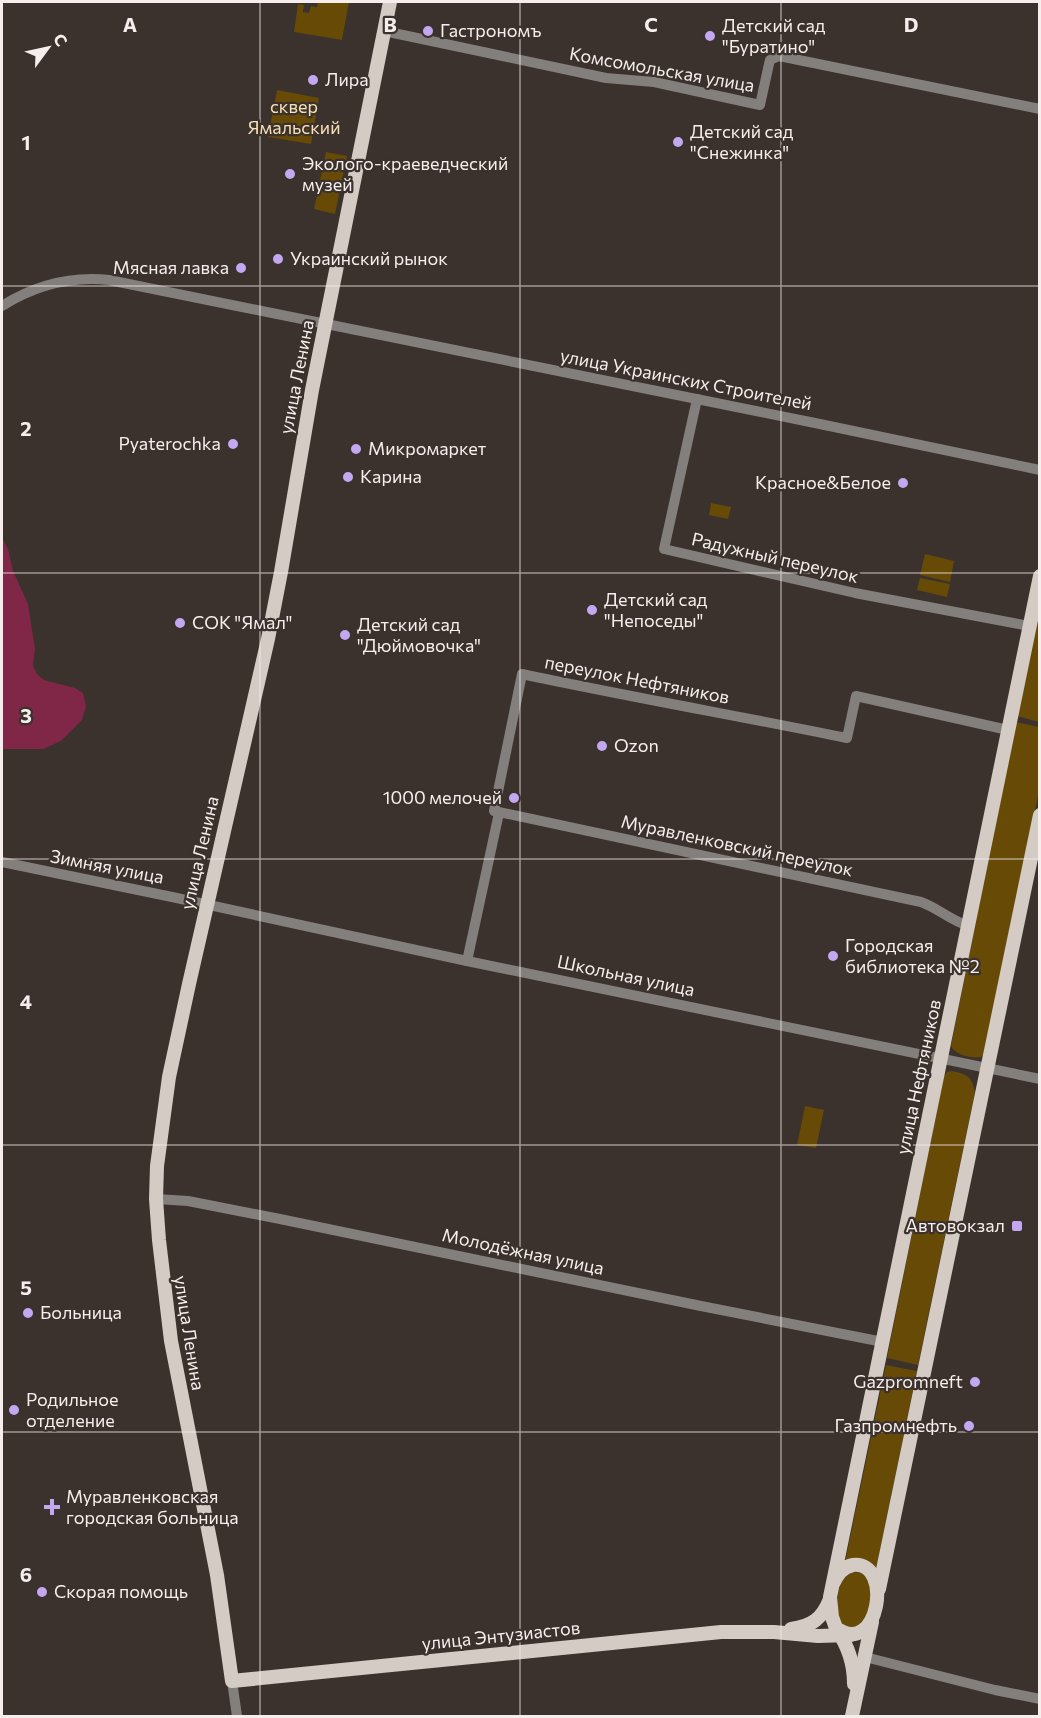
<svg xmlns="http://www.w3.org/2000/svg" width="1041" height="1718" viewBox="0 0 1041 1718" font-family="Commissioner,sans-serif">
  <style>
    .green { fill: #664a06 }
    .water { fill: #802747 }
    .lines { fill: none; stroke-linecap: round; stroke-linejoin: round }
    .minor { stroke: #837f7c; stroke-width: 10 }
    .major { stroke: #d3cbc4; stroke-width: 14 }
    .grid { fill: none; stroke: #f5eeec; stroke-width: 1.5; stroke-opacity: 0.55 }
    .poi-dot { fill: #c4a7f1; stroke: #3b312d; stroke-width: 2 }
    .labels { text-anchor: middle; stroke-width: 4.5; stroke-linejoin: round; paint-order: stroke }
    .poi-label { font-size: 18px; fill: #f5eeec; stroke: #3b312d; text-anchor: start }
    .street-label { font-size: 18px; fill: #f5eeec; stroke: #3b312d }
    .park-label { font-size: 18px; fill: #f7e0b5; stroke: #3b312d }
    .grid-label { font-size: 20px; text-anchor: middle; font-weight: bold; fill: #f5eeec; stroke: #3b312d; stroke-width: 4.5; stroke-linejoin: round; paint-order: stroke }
  </style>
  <rect width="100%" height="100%" fill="#3b312d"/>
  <g class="green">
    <path d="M 318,2 L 349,2 L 342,40 L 294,32 L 298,4 L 304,5 L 303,12 L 309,13 L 311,6 L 317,7 Z"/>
    <path d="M 277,90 L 319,98 L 311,144 L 268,137 Z"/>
    <path d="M 326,152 L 347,156 L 335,214 L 314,209 Z"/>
    <path d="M 711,503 L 731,507 L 728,519 L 709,515 Z"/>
    <path d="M 925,554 L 954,561 L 950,582 L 920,575 Z"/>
    <path d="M 920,578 L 950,584 L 947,597 L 917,590 Z"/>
    <path d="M 1039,606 L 1039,722 L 1017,716 Z"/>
    <path d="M 1016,722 L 1039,727 L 1039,791 L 984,1054 L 981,1057 C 972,1059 955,1055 951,1046 Z"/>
    <path d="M 952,1071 C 968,1075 971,1075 975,1092 L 918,1365 L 887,1358 L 944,1076 L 947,1072 Z"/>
    <path d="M 805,1106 L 824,1110 L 816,1148 L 797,1145 Z"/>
    <path d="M 886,1365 L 917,1371 L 876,1569 L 873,1566 L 845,1562 Z"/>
    <path d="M 853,1572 L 862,1573 L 874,1587 L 866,1621 L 852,1629 L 839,1622 C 837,1605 834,1580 853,1572 Z"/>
  </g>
  <path class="water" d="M 2,538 L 8,549 L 13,571 L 28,604 L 35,649 L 33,666 L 37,674 L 44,680 L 75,688 L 83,693 L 86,706 L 82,720 L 61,741 L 43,749 L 2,749 Z"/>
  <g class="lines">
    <g class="minor">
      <path d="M 384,31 L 606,78 L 654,82 L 760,105 L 769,64 L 770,60 L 779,56 L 1040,109"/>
      <path d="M 2,306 C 34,286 71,276 109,280 L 815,423 L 1040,470"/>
      <path d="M 697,399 L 664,549 L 855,593 L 1029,626"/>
      <path d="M 2,862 L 172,897 L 467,961 L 1040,1079"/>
      <path d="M 969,926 C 951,921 938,908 921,902 L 494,811 L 522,674 C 630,697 739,716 847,738 L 856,696 L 1008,730"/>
      <path d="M 467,961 L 499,813"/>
      <path d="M 156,1199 L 188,1201 L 280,1219 L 701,1306 L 883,1342"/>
      <path d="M 865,1657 L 995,1690 L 1040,1699"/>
      <path d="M 232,1681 L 237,1716"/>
    </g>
    <g class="major">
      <path d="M 390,2 L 312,390 L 281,572 L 268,639 L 189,984 L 169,1077 L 157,1166 L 156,1199 L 159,1240 L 171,1341 L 217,1575 L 232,1681 L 721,1632 L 774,1632 L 818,1636 L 851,1635"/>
      <path d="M 833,1584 C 837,1575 842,1567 853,1565 C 894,1560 879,1659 836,1628 L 832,1617 L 830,1597 L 1040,576"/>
      <path d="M 879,1589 L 1040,815"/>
      <path d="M 791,1629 C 812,1626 822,1619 830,1599"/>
      <path d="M 837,1629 C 848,1647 854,1663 854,1684"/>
      <path d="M 852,1716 L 872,1622"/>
    </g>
  </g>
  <path class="grid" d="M 260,2 L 260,1716M 520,2 L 520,1716M 781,2 L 781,1716M 2,286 L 1040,286M 2,573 L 1040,573M 2,859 L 1040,859M 2,1145 L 1040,1145M 2,1432 L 1040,1432"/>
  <g class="poi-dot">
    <circle cx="428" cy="31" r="6"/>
    <circle cx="710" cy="36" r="6"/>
    <circle cx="313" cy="80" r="6"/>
    <circle cx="678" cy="142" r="6"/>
    <circle cx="290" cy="174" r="6"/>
    <circle cx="278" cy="259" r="6"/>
    <circle cx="241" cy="268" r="6"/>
    <circle cx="233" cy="444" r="6"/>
    <circle cx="356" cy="449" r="6"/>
    <circle cx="348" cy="477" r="6"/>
    <circle cx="903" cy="483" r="6"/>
    <circle cx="592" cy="610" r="6"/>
    <circle cx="180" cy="623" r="6"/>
    <circle cx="345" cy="635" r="6"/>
    <circle cx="602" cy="746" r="6"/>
    <circle cx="514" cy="798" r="6"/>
    <circle cx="833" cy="956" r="6"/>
    <rect x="1011" y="1220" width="12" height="12" rx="3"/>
    <circle cx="28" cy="1313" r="6"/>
    <circle cx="975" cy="1382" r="6"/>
    <circle cx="14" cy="1410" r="6"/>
    <circle cx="969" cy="1426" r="6"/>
    <path d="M49 1498h6v6h6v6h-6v6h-6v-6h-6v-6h6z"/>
    <circle cx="42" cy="1592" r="6"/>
  </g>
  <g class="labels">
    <g class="poi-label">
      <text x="722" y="32">Детский сад<tspan x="722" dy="21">"Буратино"</tspan></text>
      <text x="440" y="37">Гастрономъ</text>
      <text x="325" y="86">Лира</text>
      <text x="690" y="138">Детский сад<tspan x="690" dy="21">"Снежинка"</tspan></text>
      <text x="302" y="170">Эколого-краеведческий<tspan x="302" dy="21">музей</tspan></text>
      <text x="290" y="265">Украинский рынок</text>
      <text x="229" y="274" text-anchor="end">Мясная лавка</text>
      <text x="221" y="450" text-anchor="end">Pyaterochka</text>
      <text x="368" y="455">Микромаркет</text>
      <text x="360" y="483">Карина</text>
      <text x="891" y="489" text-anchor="end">Красное&amp;Белое</text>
      <text x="604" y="606">Детский сад<tspan x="604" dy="21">"Непоседы"</tspan></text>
      <text x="192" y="629">СОК "Ямал"</text>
      <text x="357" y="631">Детский сад<tspan x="357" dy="21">"Дюймовочка"</tspan></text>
      <text x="614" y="752">Ozon</text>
      <text x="502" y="804" text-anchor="end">1000 мелочей</text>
      <text x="845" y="952">Городская<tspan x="845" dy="21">библиотека №2</tspan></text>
      <text x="1005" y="1232" text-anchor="end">Автовокзал</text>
      <text x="40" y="1319">Больница</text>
      <text x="963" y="1388" text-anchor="end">Gazpromneft</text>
      <text x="26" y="1406">Родильное<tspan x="26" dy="21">отделение</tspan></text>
      <text x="957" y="1432" text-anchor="end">Газпромнефть</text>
      <text x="66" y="1503">Муравленковская<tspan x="66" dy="21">городская больница</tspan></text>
      <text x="54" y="1598">Скорая помощь</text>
    </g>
    <g class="street-label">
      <text transform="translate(662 70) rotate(10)" y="6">Комсомольская улица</text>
      <text transform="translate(297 377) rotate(-79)" y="6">улица Ленина</text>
      <text transform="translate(686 380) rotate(11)" y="6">улица Украинских Строителей</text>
      <text transform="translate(775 558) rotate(13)" y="6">Радужный переулок</text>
      <text transform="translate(637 680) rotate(11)" y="6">переулок Нефтяников</text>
      <text transform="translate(737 846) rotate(12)" y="6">Муравленковский переулок</text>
      <text transform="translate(200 853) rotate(-77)" y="6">улица Ленина</text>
      <text transform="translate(107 867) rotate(11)" y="6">Зимняя улица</text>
      <text transform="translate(626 976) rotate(12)" y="6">Школьная улица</text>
      <text transform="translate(919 1077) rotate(-78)" y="6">улица Нефтяников</text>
      <text transform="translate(523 1252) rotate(12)" y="6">Молодёжная улица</text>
      <text transform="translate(189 1333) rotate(81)" y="6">улица Ленина</text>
      <text transform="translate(501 1636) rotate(-6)" y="6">улица Энтузиастов</text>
    </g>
    <g class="park-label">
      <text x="294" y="113">сквер<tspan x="294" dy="21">Ямальский</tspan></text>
    </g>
  </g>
  <g class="grid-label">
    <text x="130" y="32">A</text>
    <text x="390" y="32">B</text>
    <text x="651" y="32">C</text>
    <text x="911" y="32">D</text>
    <text x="26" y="150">1</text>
    <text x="26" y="436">2</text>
    <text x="26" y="723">3</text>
    <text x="26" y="1009">4</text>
    <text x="26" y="1295">5</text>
    <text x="26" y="1582">6</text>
  </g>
  <rect width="1041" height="1718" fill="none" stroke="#f5eeec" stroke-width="6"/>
  <g transform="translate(48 48) rotate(57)" stroke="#3b312d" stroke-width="4.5" paint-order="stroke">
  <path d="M0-4.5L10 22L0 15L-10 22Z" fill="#f5eeec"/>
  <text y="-9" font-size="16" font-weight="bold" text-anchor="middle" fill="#f5eeec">С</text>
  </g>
</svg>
